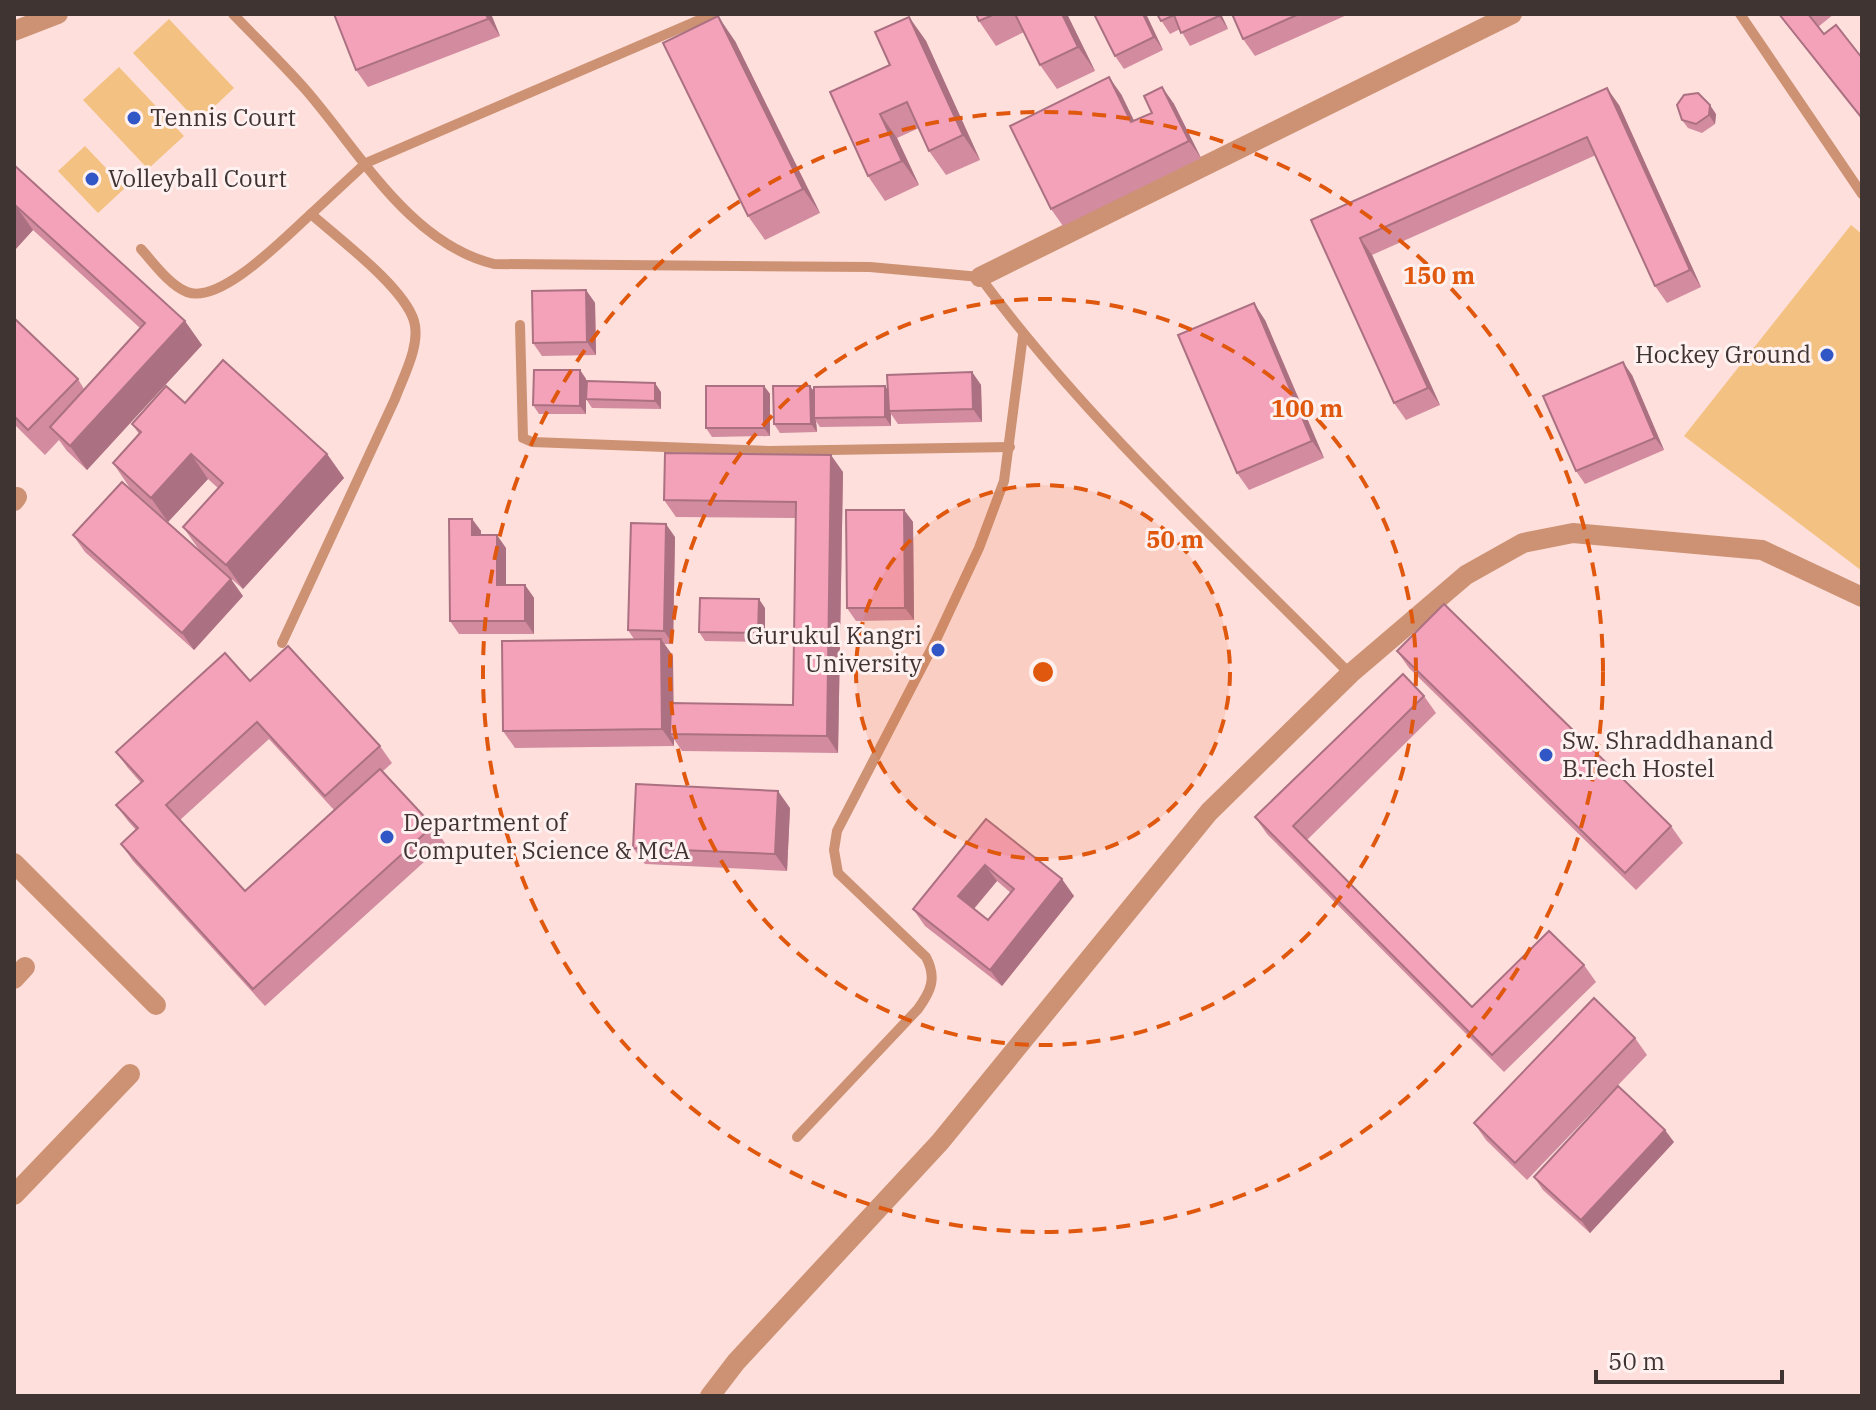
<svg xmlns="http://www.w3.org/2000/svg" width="1876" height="1410" viewBox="0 0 1876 1410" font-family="'IBM Plex Serif',serif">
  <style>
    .green { fill: #f3c283 }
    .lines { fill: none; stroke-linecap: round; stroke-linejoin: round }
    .service { stroke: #cd9273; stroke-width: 10 }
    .minor { stroke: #cd9273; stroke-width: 20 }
    .tertiary { stroke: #cd9273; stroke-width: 20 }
    .wall { fill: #d28b9f; fill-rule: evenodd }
    .shaded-wall { fill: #ab7182 }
    .building { fill: #f4a2b9; stroke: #ab7182; stroke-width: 2; fill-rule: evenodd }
    .ring { fill: none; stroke: #e0570e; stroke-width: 4; stroke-dasharray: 14 10 }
    .poi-dot { fill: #3156c6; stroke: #fef1f0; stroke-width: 3 }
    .labels { text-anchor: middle; stroke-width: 6; stroke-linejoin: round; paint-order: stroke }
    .poi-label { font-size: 24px; fill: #403433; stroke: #fef1f0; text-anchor: start }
    .centre { fill: #e0570e; stroke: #fef1f0; stroke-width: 4 }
    .ring-label { font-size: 24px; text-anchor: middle; font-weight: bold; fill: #e0570e; stroke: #fef1f0; stroke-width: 6; stroke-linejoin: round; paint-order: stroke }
  </style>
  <rect width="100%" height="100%" fill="#fedfdc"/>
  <g class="green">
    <path d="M 169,19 L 234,88 L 198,122 L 133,53 Z"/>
    <path d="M 119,67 L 184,136 L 148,169 L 83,100 Z"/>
    <path d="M 85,146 L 125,188 L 98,213 L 58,171 Z"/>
    <path d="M 1851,225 L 1862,234 L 1862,571 L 1684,436 Z"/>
  </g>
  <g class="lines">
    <g class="service">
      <path d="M 233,14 C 257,39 282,63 305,89 C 360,152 409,243 494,264 L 870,267 L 980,277 C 1087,422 1224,546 1350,674"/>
      <path d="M 1740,14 L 1862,194"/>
      <path d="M 311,214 L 366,163 L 713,14"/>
      <path d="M 141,249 C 153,262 169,285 187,292 C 221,305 286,236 311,214 C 338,238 404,287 414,321 C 421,345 403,377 395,399 L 282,643"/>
      <path d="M 520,325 L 523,438 L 532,442 L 769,451 L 1010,447"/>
      <path d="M 797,1137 L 918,1009 C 931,991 937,978 926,957 L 838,873 L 834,850 L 837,831 L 936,640 L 979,548 L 1004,481 L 1023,335"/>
    </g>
    <g class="minor">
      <path d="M 980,277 L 1512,14"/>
      <path d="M 14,501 L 17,497"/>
      <path d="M 14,863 L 156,1005"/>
      <path d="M 14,979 L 25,967"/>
      <path d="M 14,1195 L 130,1074"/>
      <path d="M 710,1396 L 736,1362 L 940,1142 L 1209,812 L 1350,674 L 1466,575 L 1523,543 L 1573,533 L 1762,550 L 1862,597"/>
    </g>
    <path class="tertiary" d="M 14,31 L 58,14"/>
  </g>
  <g class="wall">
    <path d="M 491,14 L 500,36 L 368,87 L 356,70 Z"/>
    <path d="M 976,14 L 1067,14 L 1095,71 L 1057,89 L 1040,65 L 1024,32 L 996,46 L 979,21 Z"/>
    <path d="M 1146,14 L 1163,50 L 1124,69 L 1115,56 Z"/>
    <path d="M 1157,14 L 1221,14 L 1228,29 L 1190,46 L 1180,29 L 1170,34 Z"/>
    <path d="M 1232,14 L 1349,14 L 1255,56 L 1243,39 Z"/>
    <path d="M 1778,14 L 1834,14 L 1818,27 L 1824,34 L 1862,58 L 1862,120 Z"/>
    <path d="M 909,17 L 926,41 L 980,160 L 946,175 L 929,151 L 919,128 L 897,138 L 919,185 L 885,201 L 868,176 L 890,65 Z"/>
    <path d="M 735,41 L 820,213 L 765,240 L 748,216 Z"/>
    <path d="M 1162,87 L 1174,104 L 1201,158 L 1063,226 L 1051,209 L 1121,94 L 1134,121 L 1152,113 Z"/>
    <path d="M 1619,105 L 1701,287 L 1667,303 L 1655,286 L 1596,155 L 1372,255 L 1440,405 L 1406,420 L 1394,403 L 1311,220 Z"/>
    <path d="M 1716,114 L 1715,124 L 1702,133 L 1688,128 L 1682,120 Z"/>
    <path d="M 14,165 L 202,345 L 87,470 L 67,451 L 59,440 L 45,455 L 14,424 L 14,318 L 78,379 L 84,389 L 140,328 L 33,230 L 14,251 Z"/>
    <path d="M 586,290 L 595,303 L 596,355 L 542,356 L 533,343 Z"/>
    <path d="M 1265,320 L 1324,458 L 1249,490 L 1237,473 Z"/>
    <path d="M 580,370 L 586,379 L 586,396 L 661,392 L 661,409 L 592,408 L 586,399 L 586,414 L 539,414 L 533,405 Z"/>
    <path d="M 972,372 L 981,385 L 982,422 L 898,424 L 891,414 L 891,426 L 820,427 L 816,421 L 817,432 L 780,433 L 774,424 L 814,391 L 888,390 Z"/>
    <path d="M 1632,375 L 1664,450 L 1585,484 L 1576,471 Z"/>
    <path d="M 764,386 L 770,394 L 770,436 L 712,437 L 706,428 Z"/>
    <path d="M 185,403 L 327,454 L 344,478 L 243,589 L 200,551 L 183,527 L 218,488 L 208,479 L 168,522 L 130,488 L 113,463 L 139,434 L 132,424 Z"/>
    <path d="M 843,472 L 838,753 L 682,751 L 674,739 L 674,746 L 515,748 L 503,731 L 634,639 L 628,630 L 675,537 L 673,644 L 664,644 L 673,656 L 673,703 L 793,705 L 796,518 L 676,517 L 664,500 Z"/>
    <path d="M 904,510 L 913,522 L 914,620 L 856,621 L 847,608 Z"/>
    <path d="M 472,519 L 481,531 L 481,535 L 506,548 L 506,585 L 525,585 L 534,598 L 534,634 L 459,634 L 450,621 Z"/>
    <path d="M 73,535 L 243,596 L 194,650 L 85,552 Z"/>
    <path d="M 765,608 L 765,642 L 705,641 L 699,632 Z"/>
    <path d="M 1397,651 L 1671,826 L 1683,843 L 1636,890 L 1409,668 Z"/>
    <path d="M 250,681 L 380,746 L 392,763 L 383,771 L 433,826 L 445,843 L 265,1006 L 133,861 L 121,844 L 136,830 L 128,821 L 116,805 L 141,783 L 128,768 L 116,752 ZM 269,739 L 334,810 L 245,891 L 180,820 Z"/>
    <path d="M 1424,696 L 1436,713 L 1307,840 L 1472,1007 L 1584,965 L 1596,982 L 1504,1072 L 1267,834 L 1255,817 Z"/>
    <path d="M 790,808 L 787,871 L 645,864 L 633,848 Z"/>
    <path d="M 986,819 L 1074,896 L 1002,986 L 925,926 L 913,909 ZM 997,881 L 1011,893 L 988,920 L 974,909 Z"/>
    <path d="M 1635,1038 L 1647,1055 L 1527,1180 L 1486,1140 L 1474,1123 Z"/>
    <path d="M 1674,1142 L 1590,1233 L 1543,1190 L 1534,1177 Z"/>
  </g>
  <g class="shaded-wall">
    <path d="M 486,14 L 491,14 L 500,36 L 488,19 Z"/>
    <path d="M 1062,14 L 1067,14 L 1095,71 L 1078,47 Z"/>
    <path d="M 1143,14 L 1146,14 L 1163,50 L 1154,37 Z"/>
    <path d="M 1218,14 L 1221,14 L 1228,29 L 1219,16 Z"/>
    <path d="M 718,16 L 735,41 L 820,213 L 803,189 Z"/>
    <path d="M 909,17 L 926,41 L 980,160 L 963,135 Z"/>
    <path d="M 1109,77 L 1121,94 L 1143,139 L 1131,122 Z"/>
    <path d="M 1162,87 L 1174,104 L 1201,158 L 1189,141 Z"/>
    <path d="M 1607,88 L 1619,105 L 1701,287 L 1690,270 Z"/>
    <path d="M 1710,105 L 1716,114 L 1715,124 L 1709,115 Z"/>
    <path d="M 880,114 L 897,138 L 919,185 L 902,161 Z"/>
    <path d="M 16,206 L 33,230 L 14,251 L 14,209 Z"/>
    <path d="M 1360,238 L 1372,255 L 1440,405 L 1428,388 Z"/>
    <path d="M 586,290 L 595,303 L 596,355 L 587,342 Z"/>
    <path d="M 1254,303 L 1265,320 L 1324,458 L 1312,441 Z"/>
    <path d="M 185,321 L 202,345 L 87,470 L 70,446 Z"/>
    <path d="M 1623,362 L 1632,375 L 1664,450 L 1655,438 Z"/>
    <path d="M 580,370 L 586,379 L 586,414 L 580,406 Z"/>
    <path d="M 972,372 L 981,385 L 982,422 L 973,409 Z"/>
    <path d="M 655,383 L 661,392 L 661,409 L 655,401 Z"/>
    <path d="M 764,386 L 770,394 L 770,436 L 764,428 Z"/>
    <path d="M 810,386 L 816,394 L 814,418 L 816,421 L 817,432 L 811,424 Z"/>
    <path d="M 885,386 L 891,394 L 889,411 L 891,414 L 891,426 L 885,417 Z"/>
    <path d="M 191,454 L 208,479 L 168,522 L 151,498 Z"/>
    <path d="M 327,454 L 344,478 L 243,589 L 226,565 Z"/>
    <path d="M 831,455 L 843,472 L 838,753 L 827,736 Z"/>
    <path d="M 904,510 L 913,522 L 914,620 L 905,608 Z"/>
    <path d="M 472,519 L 481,531 L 481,548 L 472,535 Z"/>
    <path d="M 666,524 L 675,537 L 673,644 L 664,631 Z"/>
    <path d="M 497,535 L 506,548 L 506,598 L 497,585 Z"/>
    <path d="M 231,579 L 243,596 L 194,650 L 182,633 Z"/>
    <path d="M 525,585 L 534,598 L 534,634 L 525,621 Z"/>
    <path d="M 759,599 L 765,608 L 765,642 L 758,633 Z"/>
    <path d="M 661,639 L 673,656 L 674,734 L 670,734 L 674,739 L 674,746 L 662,729 Z"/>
    <path d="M 778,791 L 790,808 L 787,871 L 775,854 Z"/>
    <path d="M 985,865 L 997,881 L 970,913 L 958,896 Z"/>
    <path d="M 1062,879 L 1074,896 L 1002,986 L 990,970 Z"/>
    <path d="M 1665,1130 L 1674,1142 L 1590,1233 L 1581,1220 Z"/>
  </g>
  <g class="building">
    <path d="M 334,14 L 486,14 L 488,19 L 356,70 Z"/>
    <path d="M 976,14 L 995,14 L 979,21 Z"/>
    <path d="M 1015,14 L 1062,14 L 1078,47 L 1040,65 Z"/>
    <path d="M 1094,14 L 1143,14 L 1154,37 L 1115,56 Z"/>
    <path d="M 1157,14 L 1218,14 L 1219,16 L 1181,33 L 1174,15 L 1161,21 Z"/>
    <path d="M 1232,14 L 1299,14 L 1243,39 Z"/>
    <path d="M 1779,14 L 1808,14 L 1824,34 L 1836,25 L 1862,58 L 1862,118 Z"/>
    <path d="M 718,16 L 803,189 L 748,216 L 663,43 Z"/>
    <path d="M 909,17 L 963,135 L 929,151 L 907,102 L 880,114 L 902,161 L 868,176 L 830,92 L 890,65 L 875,32 Z"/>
    <path d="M 1109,77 L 1131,122 L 1152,113 L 1144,96 L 1162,87 L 1189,141 L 1051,209 L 1010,126 Z"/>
    <path d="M 1607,88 L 1690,270 L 1655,286 L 1587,137 L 1360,238 L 1428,388 L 1394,403 L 1311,220 Z"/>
    <path d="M 1698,93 L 1710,105 L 1709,115 L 1696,124 L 1682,120 L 1677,105 L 1684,95 Z"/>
    <path d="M 14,165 L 185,321 L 70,446 L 50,427 L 145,323 L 16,206 L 14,209 Z"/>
    <path d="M 586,290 L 587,342 L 533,343 L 532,291 Z"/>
    <path d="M 1254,303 L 1312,441 L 1237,473 L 1178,335 Z"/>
    <path d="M 14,318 L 78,379 L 28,430 L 14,416 Z"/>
    <path d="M 223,360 L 327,454 L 226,565 L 183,527 L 223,483 L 191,454 L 151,498 L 113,463 L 141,432 L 132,424 L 166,386 L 185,403 Z"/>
    <path d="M 1623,362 L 1655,438 L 1576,471 L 1543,396 Z"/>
    <path d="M 534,370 L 580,370 L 580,406 L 533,405 Z"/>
    <path d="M 972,372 L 973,409 L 889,411 L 887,375 Z"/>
    <path d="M 587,381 L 655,383 L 655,401 L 586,399 Z"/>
    <rect x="706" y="386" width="58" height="42"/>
    <path d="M 773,386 L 810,386 L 811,424 L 774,424 Z"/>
    <path d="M 885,386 L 885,417 L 814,418 L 814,387 Z"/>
    <path d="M 665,453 L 831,455 L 827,736 L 670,734 L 671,703 L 793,705 L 796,502 L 664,500 Z"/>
    <path d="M 122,482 L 231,579 L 182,633 L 73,535 Z"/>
    <path d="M 846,510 L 904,510 L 905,608 L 847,608 Z"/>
    <path d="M 449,519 L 472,519 L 472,535 L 497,535 L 497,585 L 525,585 L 525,621 L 450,621 Z"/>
    <path d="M 631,523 L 666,524 L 664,631 L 628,630 Z"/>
    <path d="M 700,598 L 759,599 L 758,633 L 699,632 Z"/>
    <path d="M 1444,604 L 1671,826 L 1625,873 L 1397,651 Z"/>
    <path d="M 661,639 L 662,729 L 503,731 L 502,641 Z"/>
    <path d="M 288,646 L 380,746 L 325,796 L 257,722 L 166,805 L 245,891 L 380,769 L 433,826 L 253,989 L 121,844 L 138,828 L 116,805 L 143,781 L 116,752 L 225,653 L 250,681 Z"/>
    <path d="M 1403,674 L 1424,696 L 1293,826 L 1472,1007 L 1549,931 L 1584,965 L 1492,1055 L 1255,817 Z"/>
    <path d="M 636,784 L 778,791 L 775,854 L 633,848 Z"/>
    <path d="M 986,819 L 1062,879 L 990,970 L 913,909 ZM 985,865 L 1014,889 L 988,920 L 958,896 Z"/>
    <path d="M 1594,998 L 1635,1038 L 1515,1163 L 1474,1123 Z"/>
    <path d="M 1618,1086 L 1665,1130 L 1581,1220 L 1534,1177 Z"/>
  </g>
  <circle cx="1043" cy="672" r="187" fill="#e0570e" fill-opacity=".12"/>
  <g class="ring">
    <circle cx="1043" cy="672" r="187"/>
    <circle cx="1043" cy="672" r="373"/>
    <circle cx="1043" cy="672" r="560"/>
  </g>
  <g class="poi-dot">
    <circle cx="134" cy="118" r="8"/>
    <circle cx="92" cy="179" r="8"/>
    <circle cx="1827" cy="355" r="8"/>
    <circle cx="938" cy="650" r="8"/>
    <circle cx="1546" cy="755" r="8"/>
    <circle cx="387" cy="837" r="8"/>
  </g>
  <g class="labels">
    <g class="poi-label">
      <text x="150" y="126">Tennis Court</text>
      <text x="108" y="187">Volleyball Court</text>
      <text x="1811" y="363" text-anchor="end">Hockey Ground</text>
      <text x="922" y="644" text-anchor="end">Gurukul Kangri<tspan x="922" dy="28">University</tspan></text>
      <text x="1562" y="749">Sw. Shraddhanand<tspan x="1562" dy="28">B.Tech Hostel</tspan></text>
      <text x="403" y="831">Department of<tspan x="403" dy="28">Computer Science &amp; MCA</tspan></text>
    </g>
  </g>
  <circle cx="1043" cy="672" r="12" class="centre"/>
  <g class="ring-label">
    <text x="1439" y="284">150 m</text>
    <text x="1307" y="417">100 m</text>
    <text x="1175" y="548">50 m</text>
  </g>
  <rect width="1876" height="1410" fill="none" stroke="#403433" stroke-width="32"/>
  <path d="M1596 1370v12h186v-12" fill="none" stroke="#403433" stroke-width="4"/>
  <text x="1608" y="1370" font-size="24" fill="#403433" stroke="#fef1f0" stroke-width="6" paint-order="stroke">50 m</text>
</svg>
